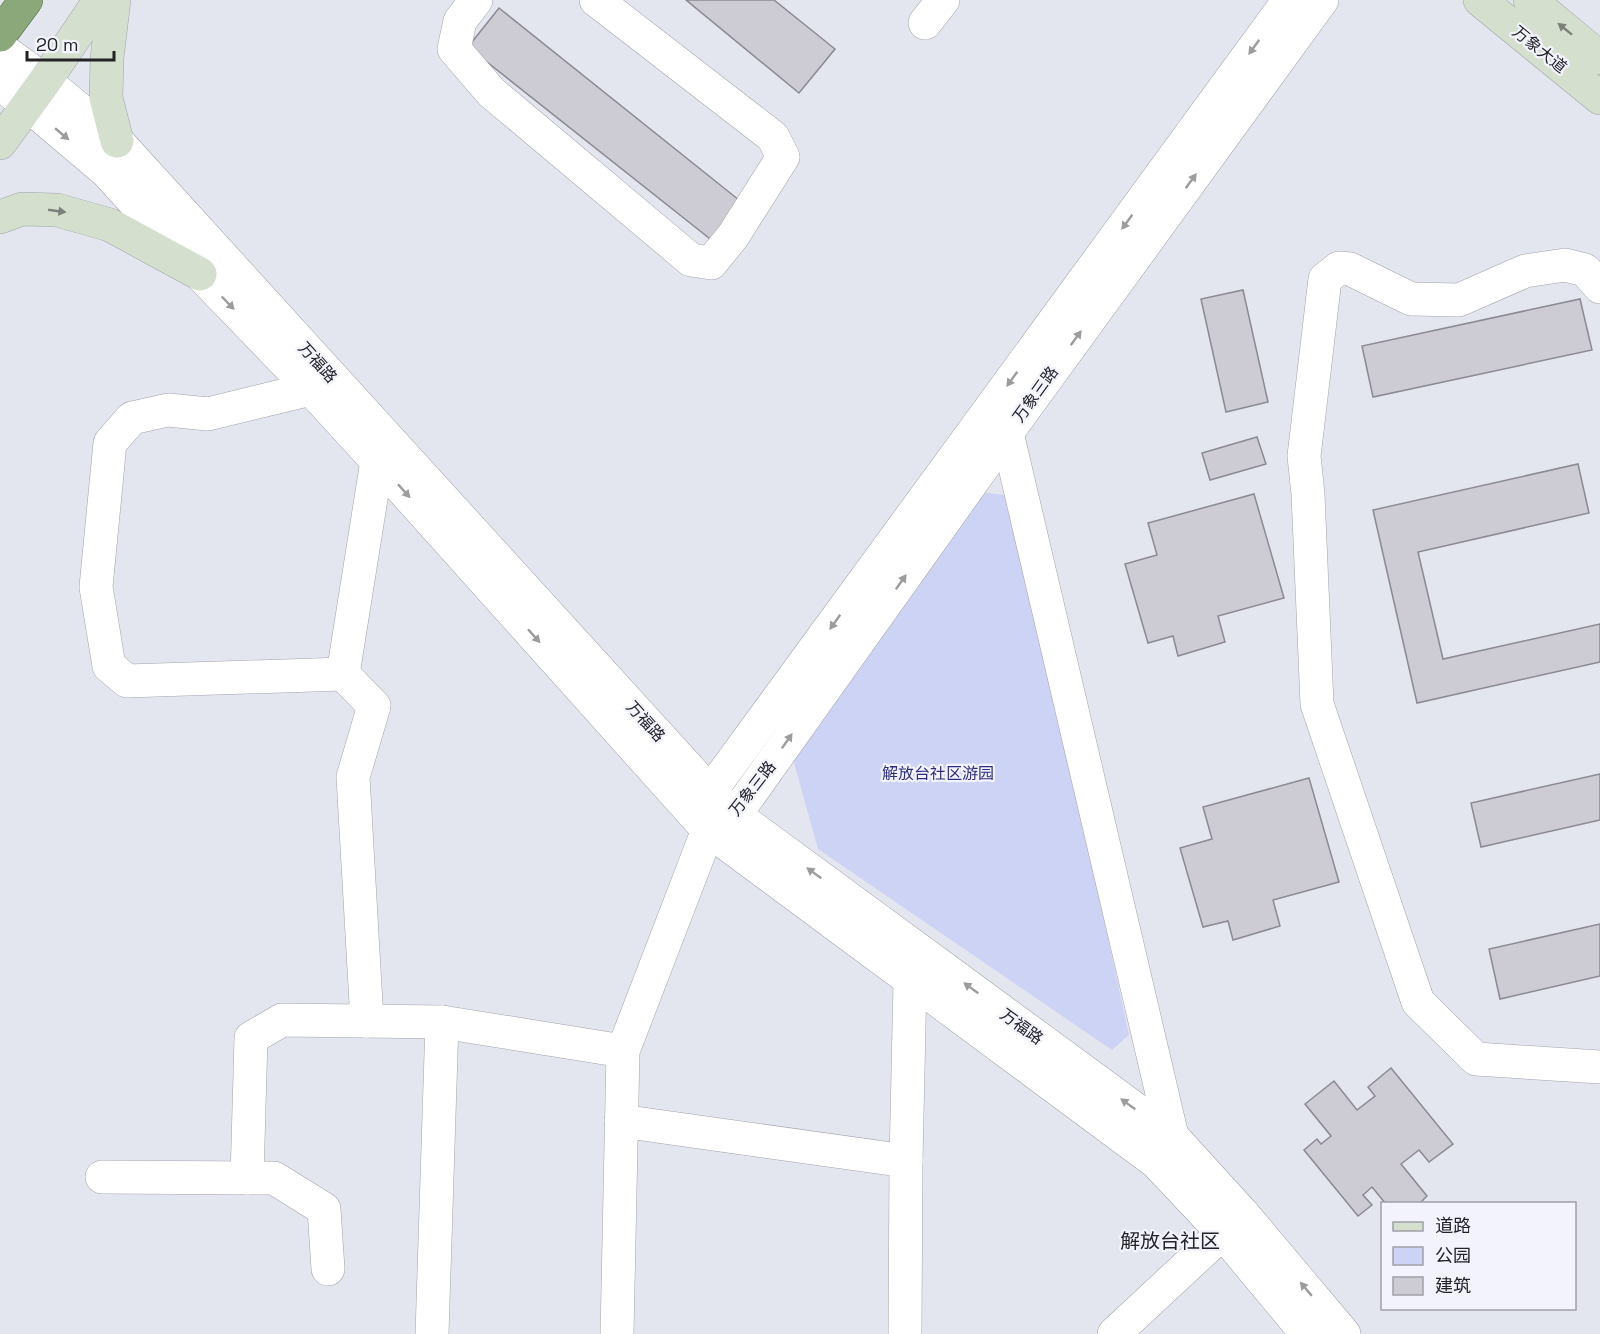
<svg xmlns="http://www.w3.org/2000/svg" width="1600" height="1334" viewBox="0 0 1600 1334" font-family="'Space Grotesk','Noto Sans SC',sans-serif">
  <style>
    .green { fill: #ccd3f5 }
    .building { fill: #cdcbd4; stroke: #8b8992; stroke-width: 1.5 }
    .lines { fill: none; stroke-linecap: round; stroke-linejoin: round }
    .minor-casing { stroke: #a1a3ac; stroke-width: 34 }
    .tertiary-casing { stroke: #a1a3ac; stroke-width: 34 }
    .secondary-casing { stroke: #a1a3ac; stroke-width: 34 }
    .trunk-casing { stroke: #546c47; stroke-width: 34 }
    .minor { stroke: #fff; stroke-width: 33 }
    .tertiary { stroke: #fff; stroke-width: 33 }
    .secondary { stroke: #d4dfcd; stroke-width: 33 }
    .trunk { stroke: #8ba87a; stroke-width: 33 }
    .oneway { fill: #7c817a }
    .oneway2 { fill: #9c9c9e }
    .labels { text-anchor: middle; stroke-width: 4.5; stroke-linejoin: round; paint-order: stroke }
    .street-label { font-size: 16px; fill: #232327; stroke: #f2f3fd }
    .park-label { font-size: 16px; fill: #2e2e80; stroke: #f2f3fd }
    .quarter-label { font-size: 20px; fill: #232327; stroke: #f2f3fd }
  </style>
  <rect width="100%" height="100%" fill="#e4e6ef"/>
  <path class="green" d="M 981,492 L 1012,496 L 1129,1035 L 1112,1050 L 818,849 L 791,752 Z"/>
  <g class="building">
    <path d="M 686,0 L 774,0 L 835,49 L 799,93 Z"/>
    <path d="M 499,8 L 744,204 L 714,242 L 468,47 Z"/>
    <path d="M 1243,290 L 1268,402 L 1226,412 L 1201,299 Z"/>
    <path d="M 1580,299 L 1592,350 L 1373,397 L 1362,346 Z"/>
    <path d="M 1257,437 L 1266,464 L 1210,480 L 1202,453 Z"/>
    <path d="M 1578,464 L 1589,513 L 1418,552 L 1443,659 L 1600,624 L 1600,662 L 1417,703 L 1373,510 Z"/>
    <path d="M 1254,494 L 1284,598 L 1218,616 L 1225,642 L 1178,656 L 1173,636 L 1148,643 L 1125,564 L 1157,555 L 1148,523 Z"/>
    <path d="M 1600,774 L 1600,820 L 1481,847 L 1471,803 Z"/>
    <path d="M 1309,778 L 1339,882 L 1273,900 L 1280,926 L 1233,940 L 1228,921 L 1203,927 L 1180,848 L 1212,839 L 1203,807 Z"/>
    <path d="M 1600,924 L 1600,976 L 1500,999 L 1489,949 Z"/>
    <path d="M 1391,1068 L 1453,1144 L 1429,1162 L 1419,1150 L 1401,1164 L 1427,1196 L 1419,1204 L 1386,1204 L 1372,1187 L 1363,1195 L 1372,1205 L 1358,1216 L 1304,1150 L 1317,1139 L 1321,1144 L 1331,1136 L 1305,1104 L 1334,1081 L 1357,1110 L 1375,1096 L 1368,1087 Z"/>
  </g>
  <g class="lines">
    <defs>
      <g id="minor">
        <path d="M 476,0 L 460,21 L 454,49 L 491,92 L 691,260 L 711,263 L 733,236 L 783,157 L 773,137 L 596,0"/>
        <path d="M 925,23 L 943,0"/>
        <path d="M 1600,287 L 1585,270 L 1565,265 L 1525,271 L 1459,300 L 1411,299 L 1350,269 L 1339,268 L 1325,279 L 1304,456 L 1308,494 L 1317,704 L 1418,1002 L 1476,1059 L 1600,1067"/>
        <path d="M 311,389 L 208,414 L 168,410 L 132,418 L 110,443 L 96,587 L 109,666 L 127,681 L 343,674 L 374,706 L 353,777 L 367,1021"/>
        <path d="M 1007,433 L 1172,1136"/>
        <path d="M 343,674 L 377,461"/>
        <path d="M 621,1121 L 906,1161"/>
        <path d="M 102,1177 L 274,1178 L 324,1209 L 328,1269"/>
        <path d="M 247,1178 L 251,1038 L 282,1020 L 442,1022 L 623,1051"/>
        <path d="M 432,1334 L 442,1022"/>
        <path d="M 617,1334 L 623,1051 L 708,830"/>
        <path d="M 905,1334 L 906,1161 L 910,981"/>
        <path d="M 1114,1334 L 1243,1214"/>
      </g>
      <g id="tertiary">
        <path d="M 0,48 L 45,81 L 117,141 L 710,792 L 735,815 L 1172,1136 L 1243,1214 L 1344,1334"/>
        <path d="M 0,84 L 28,105 L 107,172 L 200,274 L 311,389 L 377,461 L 708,830 L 1156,1162 L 1223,1233 L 1307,1334"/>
        <path d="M 709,812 L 710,792 L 1289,0"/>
        <path d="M 715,826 L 735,815 L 1007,433 L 1322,0"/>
      </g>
      <g id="secondary">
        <path d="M 114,0 L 107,58 L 106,98 L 117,141"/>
        <path d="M 1480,0 L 1600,98"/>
        <path d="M 1530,0 L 1600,58"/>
        <path d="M 0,143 L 45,81 L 100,0"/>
        <path d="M 0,217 L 22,209 L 57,210 L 110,225 L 200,274"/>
      </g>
      <path id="trunk" d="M 0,35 L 26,0"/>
    </defs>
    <use href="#minor" class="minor-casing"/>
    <use href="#tertiary" class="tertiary-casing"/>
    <use href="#secondary" class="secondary-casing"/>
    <use href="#trunk" class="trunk-casing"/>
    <use href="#minor" class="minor"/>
    <use href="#tertiary" class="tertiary"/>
    <use href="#secondary" class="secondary"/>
    <use href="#trunk" class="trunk"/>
  </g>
  <defs><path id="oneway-solid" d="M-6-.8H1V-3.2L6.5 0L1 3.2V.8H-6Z" transform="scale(1.5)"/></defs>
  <g class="oneway">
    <use href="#oneway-solid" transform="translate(1565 29) rotate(-141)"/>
    <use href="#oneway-solid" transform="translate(57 211) rotate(8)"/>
  </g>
  <g class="oneway2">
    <use href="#oneway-solid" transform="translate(1254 47) rotate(126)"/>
    <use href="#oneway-solid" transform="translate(62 134) rotate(40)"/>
    <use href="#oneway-solid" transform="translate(1191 181) rotate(-54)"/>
    <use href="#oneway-solid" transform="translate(1127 222) rotate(126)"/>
    <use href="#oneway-solid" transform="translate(228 303) rotate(46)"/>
    <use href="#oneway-solid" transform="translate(1076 338) rotate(-54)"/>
    <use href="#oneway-solid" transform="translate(1012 379) rotate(126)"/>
    <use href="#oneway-solid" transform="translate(404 491) rotate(48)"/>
    <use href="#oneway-solid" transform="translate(901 582) rotate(-55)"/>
    <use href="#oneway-solid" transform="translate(835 622) rotate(126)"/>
    <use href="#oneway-solid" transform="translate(534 636) rotate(48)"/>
    <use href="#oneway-solid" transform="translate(787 741) rotate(-55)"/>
    <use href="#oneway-solid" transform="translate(814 873) rotate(-144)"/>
    <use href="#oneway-solid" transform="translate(971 988) rotate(-144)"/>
    <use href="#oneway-solid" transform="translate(1128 1104) rotate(-144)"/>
    <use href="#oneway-solid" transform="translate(1306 1289) rotate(-130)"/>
  </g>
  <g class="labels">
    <g class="street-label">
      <text transform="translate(1540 49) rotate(39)" y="6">万象大道</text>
      <text transform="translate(318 362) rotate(48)" y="6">万福路</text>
      <text transform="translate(1035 394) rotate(-54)" y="6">万象三路</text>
      <text transform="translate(646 721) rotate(48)" y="6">万福路</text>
      <text transform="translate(752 788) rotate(-52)" y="6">万象三路</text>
      <text transform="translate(1022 1026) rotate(36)" y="6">万福路</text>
    </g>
    <g class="park-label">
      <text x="938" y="779">解放台社区游园</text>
    </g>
    <g class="quarter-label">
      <text x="1170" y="1248">解放台社区</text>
    </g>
  </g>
  <rect x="1381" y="1202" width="195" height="108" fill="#f2f3fd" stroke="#9fa0a7" stroke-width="1.5"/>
  <rect x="1393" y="1222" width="30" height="9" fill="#d4dfcd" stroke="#9fa0a7" stroke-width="1.5"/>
  <text x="1435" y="1232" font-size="18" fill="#232327">道路</text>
  <rect x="1393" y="1247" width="30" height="18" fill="#ccd3f5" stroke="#9fa0a7" stroke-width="1.5"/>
  <text x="1435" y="1262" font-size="18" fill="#232327">公园</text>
  <rect x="1393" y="1277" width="30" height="18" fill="#cdcbd4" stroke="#9fa0a7" stroke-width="1.5"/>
  <text x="1435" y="1292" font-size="18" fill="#232327">建筑</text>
  <path d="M27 51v9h87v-9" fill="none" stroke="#232327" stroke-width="3"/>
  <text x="36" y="51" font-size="18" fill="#232327" stroke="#f2f3fd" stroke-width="4.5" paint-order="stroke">20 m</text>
</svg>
